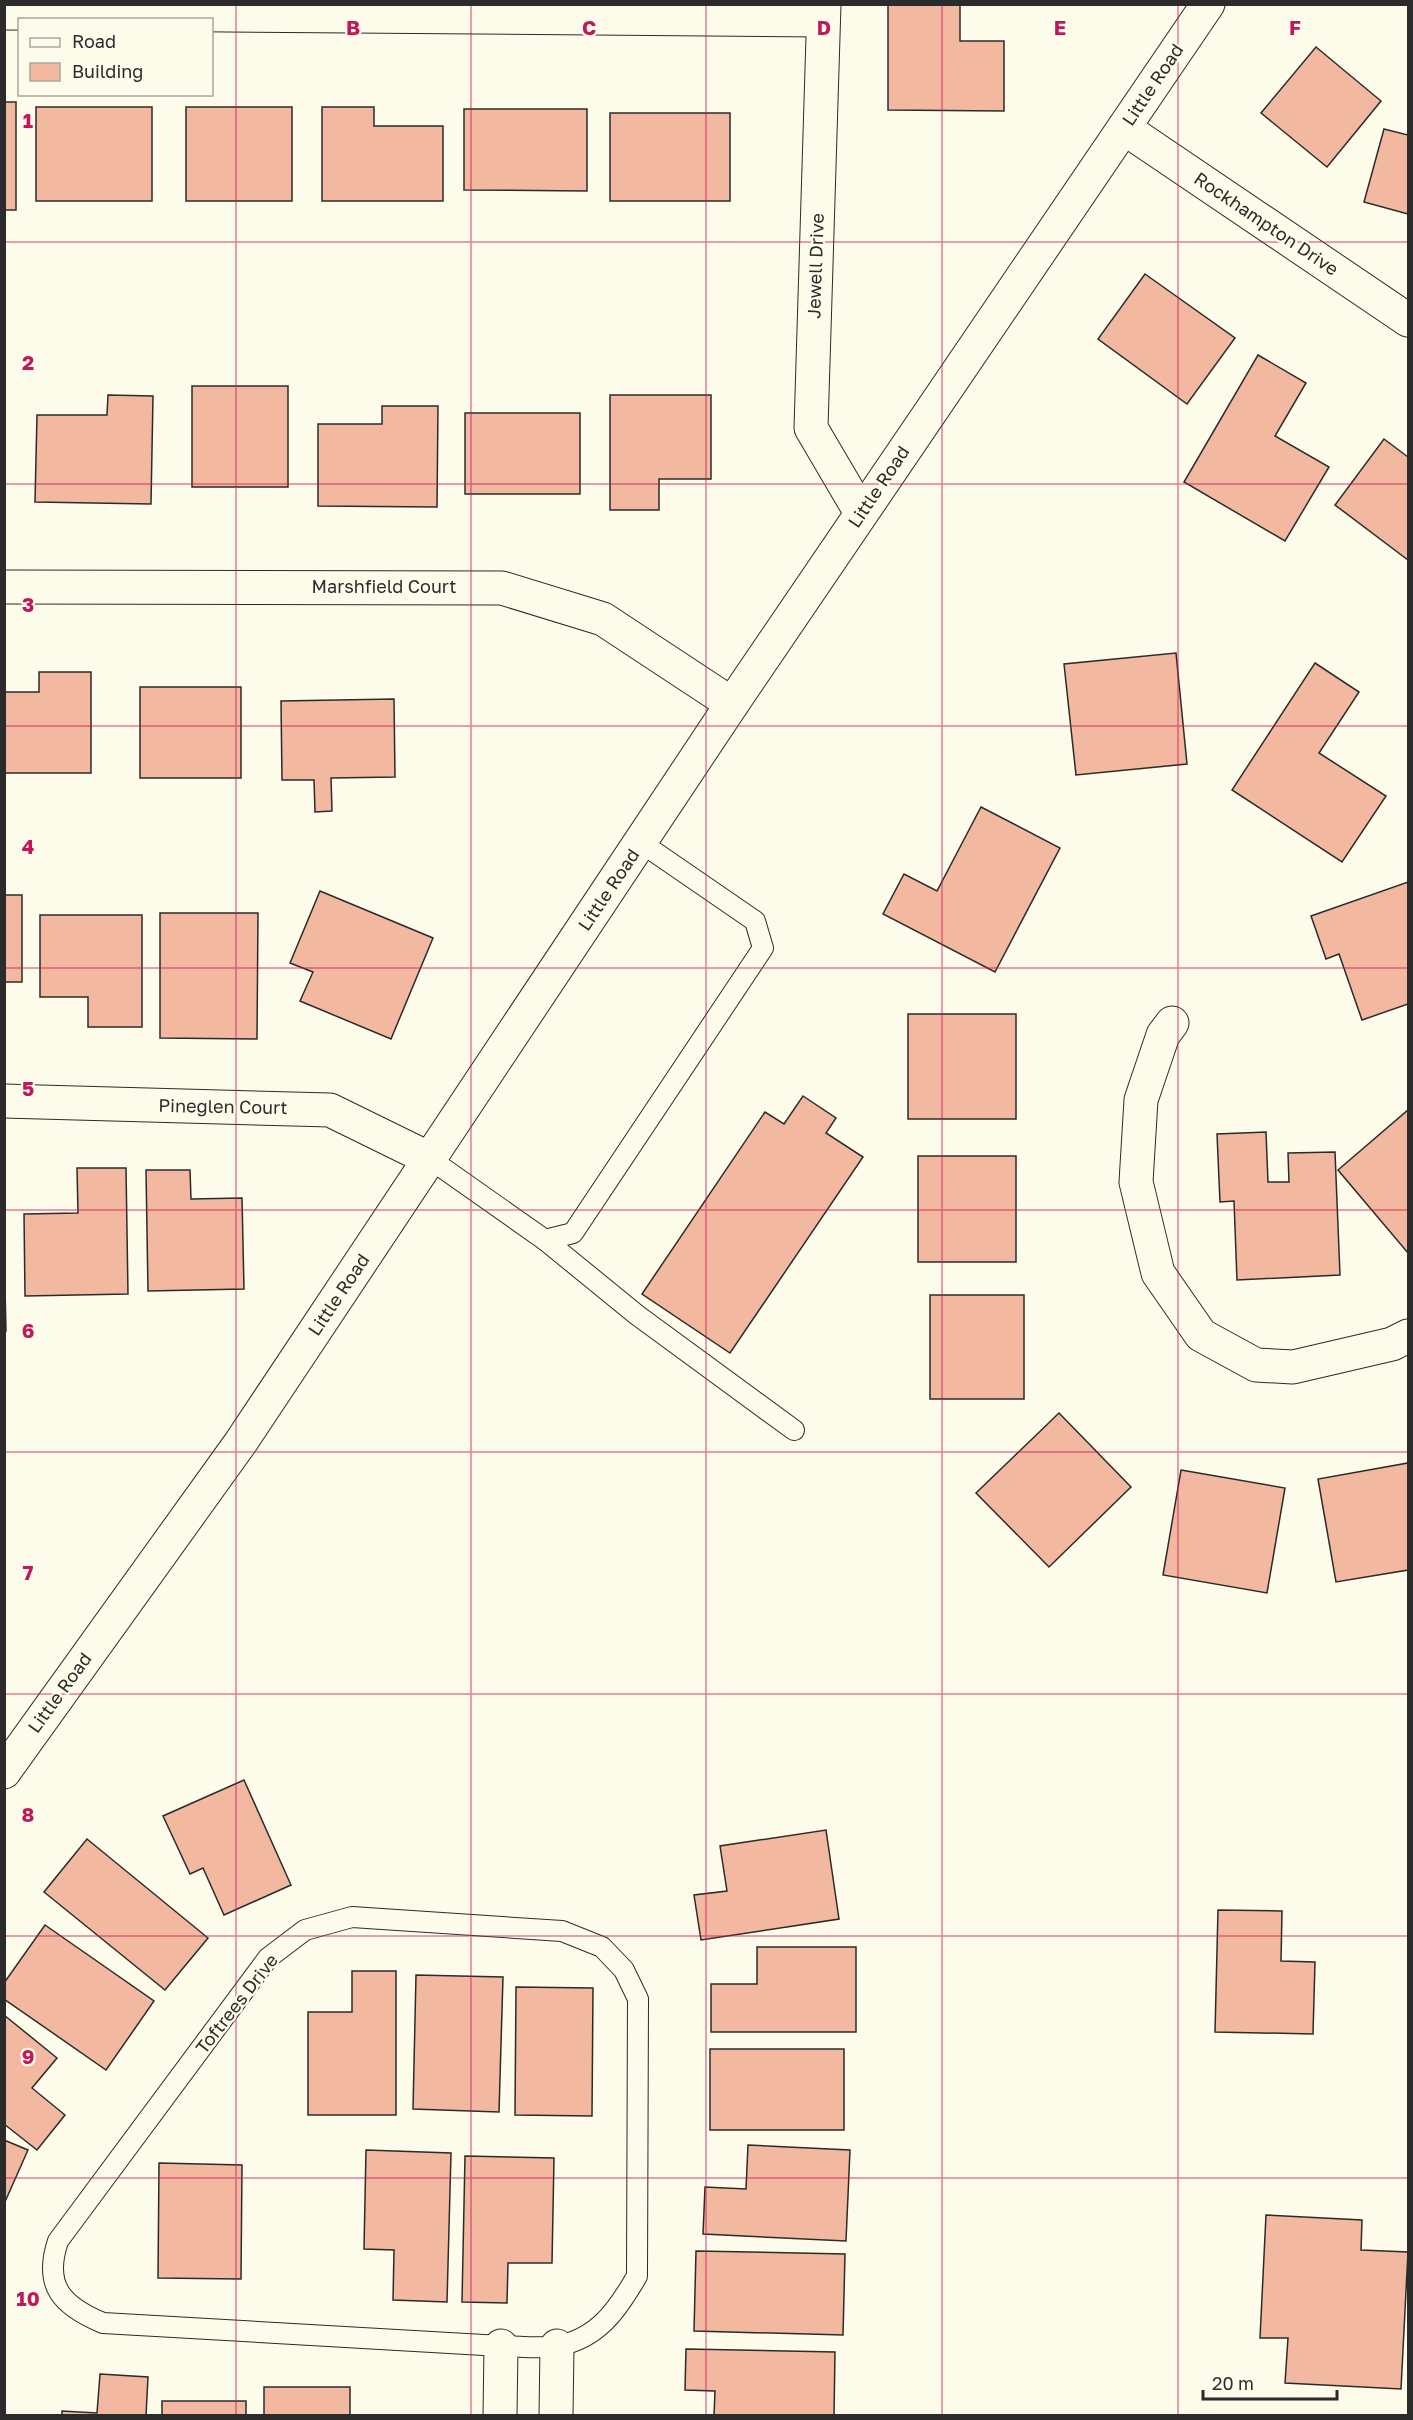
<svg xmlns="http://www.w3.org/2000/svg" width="1413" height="2420" viewBox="0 0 1413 2420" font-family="'Golos Text',sans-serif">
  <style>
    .building { fill: #f2b8a0; stroke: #2b2b2b; stroke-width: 1.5 }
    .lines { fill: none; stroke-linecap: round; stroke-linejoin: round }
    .service-casing { stroke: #2b2b2b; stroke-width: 22 }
    .minor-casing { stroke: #2b2b2b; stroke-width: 35 }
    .tertiary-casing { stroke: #2b2b2b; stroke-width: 35 }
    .service { stroke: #fdfbea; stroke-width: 20 }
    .minor { stroke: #fdfbea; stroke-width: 33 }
    .tertiary { stroke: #fdfbea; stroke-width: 33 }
    .grid { fill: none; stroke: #c2185b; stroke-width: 1.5; stroke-opacity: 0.55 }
    .labels { text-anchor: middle; stroke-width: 4.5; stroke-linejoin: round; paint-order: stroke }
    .street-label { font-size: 18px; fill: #2b2b2b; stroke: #fdfbea }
    .grid-label { font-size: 20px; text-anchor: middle; font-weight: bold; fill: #c2185b; stroke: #fdfbea; stroke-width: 4.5; stroke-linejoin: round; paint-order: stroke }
  </style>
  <rect width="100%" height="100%" fill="#fdfbea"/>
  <g class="building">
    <path d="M 888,4 L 960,4 L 960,41 L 1004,41 L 1004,111 L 888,110 Z"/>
    <path d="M 1316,47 L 1381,101 L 1327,167 L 1261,113 Z"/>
    <rect x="4" y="102" width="12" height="108"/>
    <rect x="36" y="107" width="116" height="94"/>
    <rect x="186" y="107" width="106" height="94"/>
    <path d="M 322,107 L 374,107 L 374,126 L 443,126 L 443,201 L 322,201 Z"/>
    <path d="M 464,109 L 587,109 L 587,191 L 464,190 Z"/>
    <rect x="610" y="113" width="120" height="88"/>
    <path d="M 1384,129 L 1408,135 L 1408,214 L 1364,202 Z"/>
    <path d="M 1145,274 L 1235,338 L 1187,404 L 1098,339 Z"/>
    <path d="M 1258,355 L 1306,383 L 1275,436 L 1329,467 L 1285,541 L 1184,482 Z"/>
    <rect x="192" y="386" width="96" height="101"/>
    <path d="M 108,395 L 153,396 L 151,504 L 35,502 L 37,415 L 107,415 Z"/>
    <path d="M 610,395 L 711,395 L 711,479 L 659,479 L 659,510 L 610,510 Z"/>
    <path d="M 382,406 L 438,406 L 437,507 L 318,506 L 318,424 L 382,424 Z"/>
    <rect x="465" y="413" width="115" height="81"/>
    <path d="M 1384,439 L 1408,457 L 1408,560 L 1335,505 Z"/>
    <path d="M 1176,653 L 1187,764 L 1076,775 L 1064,664 Z"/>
    <path d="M 1315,663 L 1359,692 L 1319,753 L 1386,796 L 1342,862 L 1232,790 Z"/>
    <path d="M 39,672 L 91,672 L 91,773 L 4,773 L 4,692 L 39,692 Z"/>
    <rect x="140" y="687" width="101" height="91"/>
    <path d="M 394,699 L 395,777 L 331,778 L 332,811 L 315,812 L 314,780 L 282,780 L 281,701 Z"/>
    <path d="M 981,807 L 1060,848 L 995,972 L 883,914 L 904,874 L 937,891 Z"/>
    <path d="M 1408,882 L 1408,1004 L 1362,1020 L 1339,954 L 1326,959 L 1311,916 Z"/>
    <path d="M 320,891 L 433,938 L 391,1039 L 300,1001 L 313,972 L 290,963 Z"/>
    <rect x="4" y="895" width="18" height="87"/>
    <path d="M 160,913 L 258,913 L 257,1039 L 160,1038 Z"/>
    <path d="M 40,915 L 142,915 L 142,1027 L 88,1027 L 88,997 L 40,997 Z"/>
    <rect x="908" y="1014" width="108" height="105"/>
    <path d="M 803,1096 L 836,1118 L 826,1133 L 863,1157 L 730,1353 L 642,1294 L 765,1112 L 784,1124 Z"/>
    <path d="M 1408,1110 L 1408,1253 L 1338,1170 Z"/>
    <path d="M 1266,1132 L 1268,1182 L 1289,1182 L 1288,1153 L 1335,1152 L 1340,1275 L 1237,1280 L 1234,1201 L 1220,1202 L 1217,1134 Z"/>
    <rect x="918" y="1156" width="98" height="106"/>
    <path d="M 77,1168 L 126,1168 L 128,1294 L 25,1296 L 24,1214 L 78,1213 Z"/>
    <path d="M 146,1170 L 190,1170 L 191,1199 L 242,1198 L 244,1289 L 148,1291 Z"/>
    <path d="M 4,1243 L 6,1331 L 4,1331 Z"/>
    <rect x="930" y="1295" width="94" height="104"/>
    <path d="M 1059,1413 L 1131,1487 L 1049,1567 L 976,1493 Z"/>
    <path d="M 1408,1463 L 1408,1570 L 1336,1582 L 1318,1479 Z"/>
    <path d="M 1181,1470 L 1285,1488 L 1267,1593 L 1163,1575 Z"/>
    <path d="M 244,1780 L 291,1885 L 224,1915 L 203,1868 L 190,1874 L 163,1816 Z"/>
    <path d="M 826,1830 L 839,1919 L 701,1940 L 694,1895 L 727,1891 L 720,1846 Z"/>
    <path d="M 87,1839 L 208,1938 L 165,1990 L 44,1892 Z"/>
    <path d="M 1218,1910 L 1282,1911 L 1281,1961 L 1315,1962 L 1313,2034 L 1215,2032 Z"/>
    <path d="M 45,1925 L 154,2001 L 106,2070 L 4,1999 L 4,1983 Z"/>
    <path d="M 757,1947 L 856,1947 L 856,2032 L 711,2032 L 711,1984 L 757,1984 Z"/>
    <path d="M 352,1971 L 396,1971 L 396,2115 L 308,2115 L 308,2012 L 352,2012 Z"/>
    <path d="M 416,1975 L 503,1977 L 499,2112 L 413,2109 Z"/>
    <path d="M 516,1987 L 593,1988 L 592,2116 L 515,2115 Z"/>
    <path d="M 4,2015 L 57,2058 L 32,2088 L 65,2115 L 37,2150 L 4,2124 Z"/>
    <rect x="710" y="2049" width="134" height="81"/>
    <path d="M 4,2140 L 28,2150 L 4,2204 Z"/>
    <path d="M 748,2145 L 850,2150 L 846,2241 L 703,2234 L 705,2187 L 746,2189 Z"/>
    <path d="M 366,2150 L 451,2153 L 447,2302 L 393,2300 L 394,2250 L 364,2249 Z"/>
    <path d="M 465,2156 L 554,2158 L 552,2263 L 508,2263 L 507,2303 L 462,2302 Z"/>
    <path d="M 159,2163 L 242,2165 L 241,2279 L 158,2278 Z"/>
    <path d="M 1266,2215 L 1362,2220 L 1361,2250 L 1408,2252 L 1401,2389 L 1285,2383 L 1288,2338 L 1260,2338 Z"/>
    <path d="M 696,2251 L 845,2254 L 843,2335 L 694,2331 Z"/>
    <path d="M 686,2349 L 835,2352 L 834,2416 L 714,2416 L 715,2391 L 685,2390 Z"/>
    <path d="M 100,2374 L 148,2377 L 146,2416 L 62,2416 L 62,2411 L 97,2413 Z"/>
    <rect x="264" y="2387" width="86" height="29"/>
    <rect x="162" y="2401" width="84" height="15"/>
  </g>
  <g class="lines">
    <defs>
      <g id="service">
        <path d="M 430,1159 L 545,1240 L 573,1233 L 763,948 L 755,921 L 640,842"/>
        <path d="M 545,1240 L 637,1315 L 794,1430"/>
        <path d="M 352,1917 L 562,1931 L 602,1947 L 624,1970 L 638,1999 L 637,2276 C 618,2309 598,2339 557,2346 C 539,2349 519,2346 501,2346 L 103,2323 C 62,2306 43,2286 58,2241 L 268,1958 L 305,1930 Z"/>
      </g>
      <g id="minor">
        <path d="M 4,13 L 823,20"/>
        <path d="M 1124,128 L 1408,320"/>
        <path d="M 4,587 L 502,588 L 603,619 L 732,704"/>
        <path d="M 1172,1023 L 1163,1035 L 1141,1100 L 1136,1182 L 1158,1273 L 1201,1335 L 1256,1365 L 1293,1367 L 1392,1344 L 1408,1336"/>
        <path d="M 4,1101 L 330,1110 L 430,1159"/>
        <path d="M 500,2416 L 501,2346"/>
        <path d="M 556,2416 L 557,2346"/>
      </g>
      <g id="tertiary">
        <path d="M 824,4 L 811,428 L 861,513"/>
        <path d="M 4,1772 L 241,1442 L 732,704 L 1208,4"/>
      </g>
    </defs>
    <use href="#service" class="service-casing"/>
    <use href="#minor" class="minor-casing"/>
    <use href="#tertiary" class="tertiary-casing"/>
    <use href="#service" class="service"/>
    <use href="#minor" class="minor"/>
    <use href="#tertiary" class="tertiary"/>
  </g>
  <path class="grid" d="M 236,4 L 236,2416M 471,4 L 471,2416M 706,4 L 706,2416M 942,4 L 942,2416M 1178,4 L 1178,2416M 4,242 L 1408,242M 4,484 L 1408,484M 4,726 L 1408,726M 4,968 L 1408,968M 4,1210 L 1408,1210M 4,1452 L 1408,1452M 4,1694 L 1408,1694M 4,1936 L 1408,1936M 4,2178 L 1408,2178"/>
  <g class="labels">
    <g class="street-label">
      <text transform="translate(1153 85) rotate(-56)" y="6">Little Road</text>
      <text transform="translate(1266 224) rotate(34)" y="6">Rockhampton Drive</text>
      <text transform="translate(816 266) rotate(-88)" y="6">Jewell Drive</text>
      <text transform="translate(879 487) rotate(-56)" y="6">Little Road</text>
      <text x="384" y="593">Marshfield Court</text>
      <text transform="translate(609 890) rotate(-56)" y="6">Little Road</text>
      <text transform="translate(223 1107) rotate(1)" y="6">Pineglen Court</text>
      <text transform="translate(339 1295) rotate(-56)" y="6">Little Road</text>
      <text transform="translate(60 1693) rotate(-54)" y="6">Little Road</text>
      <text transform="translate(237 2004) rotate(-52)" y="6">Toftrees Drive</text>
    </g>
  </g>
  <g class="grid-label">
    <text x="353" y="35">B</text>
    <text x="589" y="35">C</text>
    <text x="824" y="35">D</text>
    <text x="1060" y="35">E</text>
    <text x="1295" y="35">F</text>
    <text x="28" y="128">1</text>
    <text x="28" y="370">2</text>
    <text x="28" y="612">3</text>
    <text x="28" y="854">4</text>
    <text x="28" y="1096">5</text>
    <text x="28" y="1338">6</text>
    <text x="28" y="1580">7</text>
    <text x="28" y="1822">8</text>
    <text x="28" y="2064">9</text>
    <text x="28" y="2306">10</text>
  </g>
  <rect width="1413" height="2420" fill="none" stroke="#2b2b2b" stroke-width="12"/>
  <rect x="18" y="18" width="195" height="78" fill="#fdfbea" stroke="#a9a89e" stroke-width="1.5"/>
  <rect x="30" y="38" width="30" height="9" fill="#fdfbea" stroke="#a9a89e" stroke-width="1.5"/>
  <text x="72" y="48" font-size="18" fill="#2b2b2b">Road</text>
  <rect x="30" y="63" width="30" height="18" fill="#f2b8a0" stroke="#a9a89e" stroke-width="1.5"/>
  <text x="72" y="78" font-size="18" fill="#2b2b2b">Building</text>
  <path d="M1203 2390v9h134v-9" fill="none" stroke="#2b2b2b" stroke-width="3"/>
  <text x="1212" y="2390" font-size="18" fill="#2b2b2b" stroke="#fdfbea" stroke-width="4.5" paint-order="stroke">20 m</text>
</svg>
